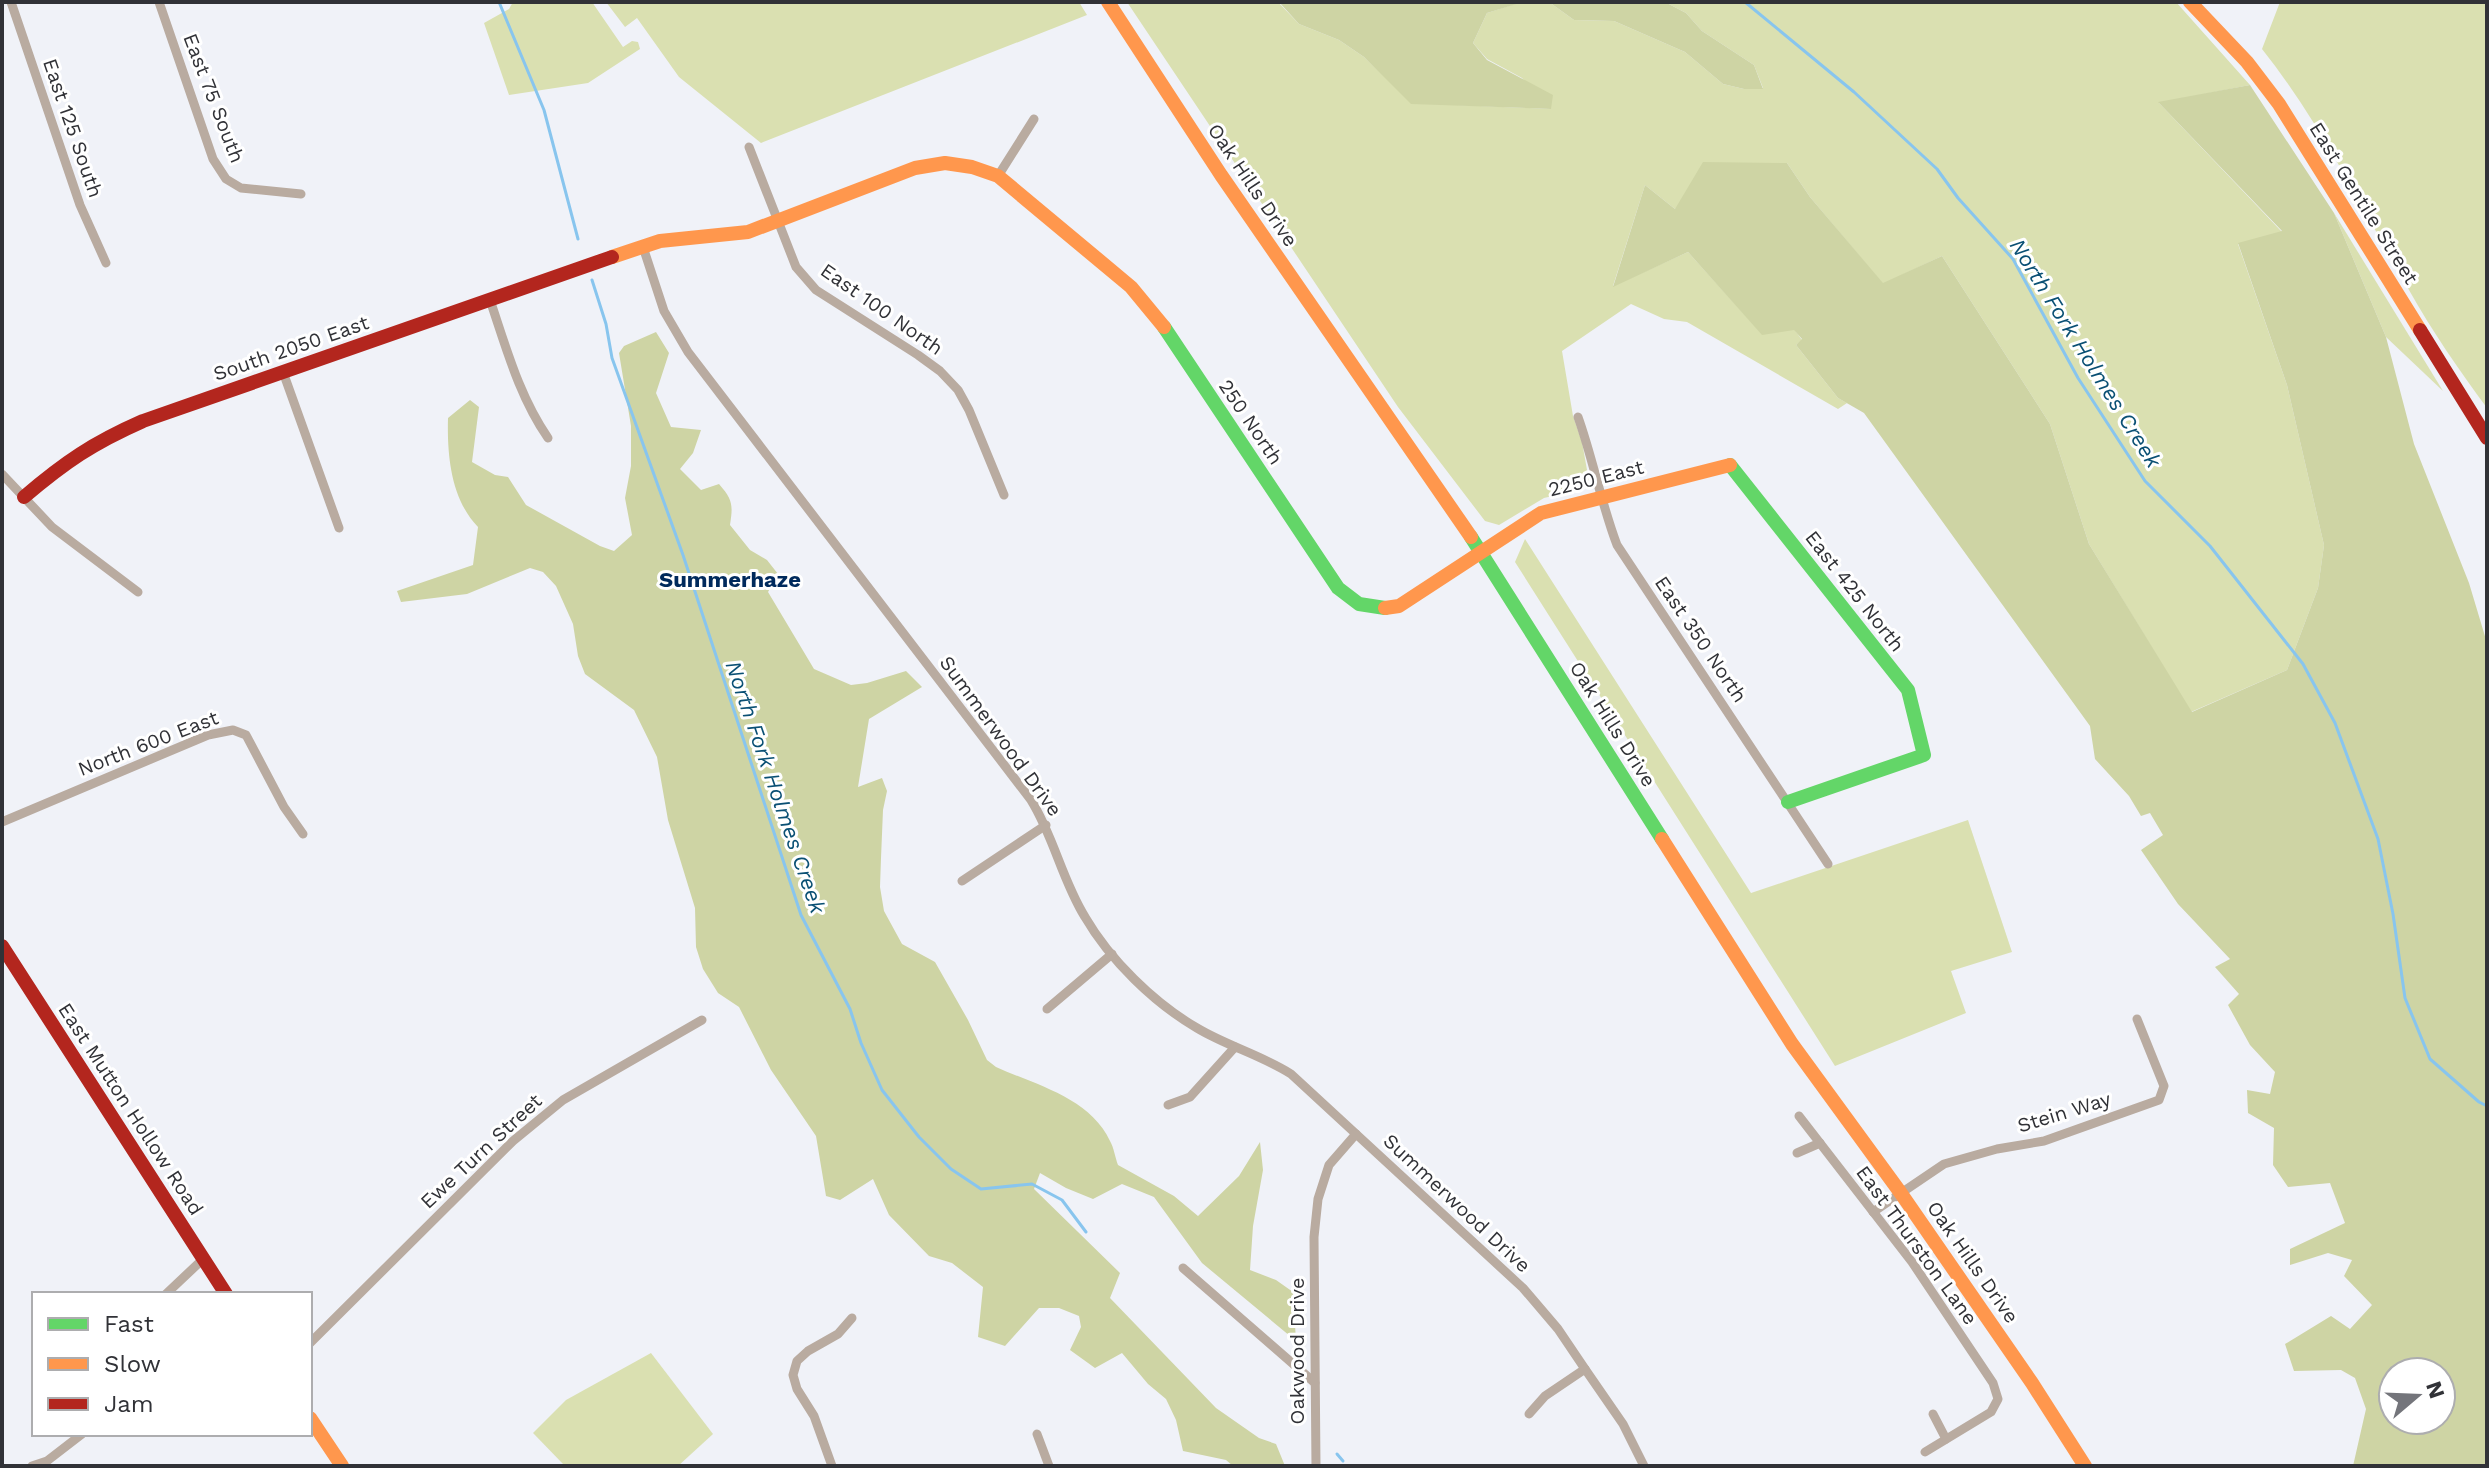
<svg xmlns="http://www.w3.org/2000/svg" width="2489" height="1468" viewBox="0 0 2489 1468" font-family="'Work Sans',sans-serif">
  <style>
    .green { fill: #dae0b1 }
    .forest { fill: #ced4a4; fill-rule: evenodd }
    .lines { fill: none; stroke-linecap: round; stroke-linejoin: round }
    .stream { stroke: #88c5ee; stroke-width: 3 }
    .street { stroke: #b9aba0; stroke-width: 9 }
    .fast { stroke: #63d668; stroke-width: 14 }
    .slow { stroke: #ff974d; stroke-width: 14 }
    .jam { stroke: #b3261e; stroke-width: 14 }
    .labels { text-anchor: middle; stroke-width: 6; stroke-linejoin: round; paint-order: stroke }
    .street-label { font-size: 20px; fill: #313237; stroke: #fff }
    .water-label { font-size: 22px; font-style: italic; fill: #0a5074; stroke: #fff }
    .neighbourhood-label { font-size: 22px; font-weight: bold; fill: #002a5c; stroke: #fff }
  </style>
  <rect width="100%" height="100%" fill="#f0f2f8"/>
  <g class="green">
    <path d="M 513,2 L 592,2 L 623,47 L 632,41 L 638,42 L 640,49 L 588,83 L 509,95 L 484,23 L 509,9 Z"/>
    <path d="M 606,2 L 1079,2 L 1087,15 L 761,143 L 679,77 L 637,18 L 625,27 Z"/>
    <path d="M 1127,2 L 1278,2 L 1299,24 L 1339,40 L 1364,57 L 1412,103 L 1550,109 L 1522,78 L 1487,59 L 1473,43 L 1487,13 L 1521,2 L 1549,2 L 1574,20 L 1614,21 L 1685,52 L 1723,84 L 1744,89 L 1763,88 L 1754,65 L 1702,31 L 1686,13 L 1665,2 L 2176,2 L 2250,85 L 2159,103 L 2282,232 L 2238,244 L 2287,385 L 2324,545 L 2318,588 L 2287,670 L 2191,712 L 2089,544 L 2050,424 L 1942,256 L 1883,284 L 1810,197 L 1787,163 L 1675,209 L 1645,185 L 1613,286 L 1688,252 L 1762,334 L 1794,329 L 1802,340 L 1796,345 L 1838,398 L 1847,403 L 1838,409 L 1687,322 L 1664,319 L 1631,304 L 1562,351 L 1573,416 L 1582,442 L 1589,481 L 1582,489 L 1544,498 L 1499,525 L 1485,521 L 1398,407 Z"/>
    <path d="M 2280,2 L 2487,2 L 2487,408 C 2459,370 2432,331 2409,290 C 2362,209 2321,123 2262,49 Z"/>
    <path d="M 2334,213 L 2443,391 L 2386,337 Z"/>
    <path d="M 1525,539 L 1751,893 L 1968,820 L 2012,952 L 1951,971 L 1966,1013 L 1835,1066 L 1515,562 Z"/>
    <path d="M 651,1353 L 713,1434 L 678,1466 L 565,1466 L 533,1433 L 566,1400 Z"/>
  </g>
  <g class="forest">
    <path d="M 1279,2 L 1523,2 L 1487,13 L 1473,43 L 1487,60 L 1553,95 L 1551,109 L 1411,104 L 1364,57 L 1339,40 L 1299,24 Z"/>
    <path d="M 1549,2 L 1665,2 L 1686,13 L 1702,31 L 1754,65 L 1763,89 L 1744,89 L 1723,84 L 1685,52 L 1614,21 L 1574,20 Z"/>
    <path d="M 2250,85 L 2334,213 L 2386,337 L 2414,444 L 2469,583 L 2487,643 L 2487,1466 L 2353,1466 L 2366,1409 L 2355,1378 L 2341,1370 L 2294,1371 L 2285,1344 L 2331,1316 L 2350,1329 L 2372,1305 L 2344,1276 L 2352,1260 L 2328,1253 L 2290,1265 L 2290,1249 L 2345,1223 L 2330,1183 L 2288,1187 L 2273,1165 L 2274,1128 L 2248,1113 L 2247,1090 L 2270,1094 L 2275,1072 L 2250,1045 L 2228,1005 L 2239,994 L 2215,967 L 2230,959 L 2178,904 L 2141,850 L 2163,835 L 2150,813 L 2141,816 L 2129,796 L 2095,759 L 2090,726 L 1864,413 L 1838,398 L 1796,345 L 1802,339 L 1794,330 L 1762,335 L 1688,252 L 1613,287 L 1645,185 L 1675,209 L 1703,162 L 1787,163 L 1810,197 L 1883,283 L 1942,256 L 2050,424 L 2089,544 L 2192,712 L 2287,670 L 2318,588 L 2324,545 L 2287,385 L 2238,243 L 2282,231 L 2158,102 ZM 2441,1372 L 2441,1420 L 2393,1420 L 2393,1372 Z"/>
    <path d="M 656,332 L 669,353 L 656,393 L 671,427 L 701,430 L 693,453 L 680,469 L 701,490 L 719,484 C 733,500 733,505 730,525 L 750,550 L 767,560 L 778,574 L 768,592 L 814,669 L 851,685 L 867,683 L 906,671 L 922,687 L 869,719 L 858,787 L 882,778 L 887,791 L 883,810 L 881,858 L 880,887 L 884,911 L 902,944 L 935,962 L 968,1020 L 987,1060 L 996,1067 C 1036,1085 1090,1098 1110,1141 C 1114,1148 1115,1157 1118,1165 L 1174,1196 L 1198,1216 L 1239,1176 L 1260,1142 L 1263,1170 L 1253,1226 L 1250,1270 L 1276,1280 L 1293,1292 L 1296,1341 L 1202,1263 L 1154,1197 L 1122,1184 L 1093,1199 L 1066,1188 L 1040,1173 L 1034,1189 L 1120,1273 L 1110,1298 L 1216,1408 L 1259,1438 L 1276,1444 L 1285,1466 L 1233,1466 L 1226,1460 L 1183,1451 L 1176,1420 L 1166,1399 L 1148,1384 L 1122,1353 L 1095,1368 L 1070,1350 L 1081,1327 L 1079,1316 L 1059,1308 L 1039,1308 L 1005,1346 L 978,1337 L 983,1287 L 952,1263 L 929,1256 L 889,1215 L 873,1179 L 840,1200 L 826,1196 L 816,1136 L 771,1070 L 739,1007 L 718,993 L 703,969 L 696,947 L 695,908 L 668,820 L 657,757 L 634,710 L 585,674 L 578,656 L 573,624 L 556,586 L 543,572 L 530,568 L 467,594 L 401,602 L 397,591 L 473,565 L 478,527 C 451,499 447,456 448,418 L 470,400 L 479,407 L 472,462 L 495,475 L 508,477 L 526,505 L 600,546 L 614,551 L 632,535 L 625,498 L 631,466 L 631,426 L 619,353 L 624,346 Z"/>
  </g>
  <g class="lines">
    <g class="stream">
      <path d="M 499,2 L 544,110 L 578,239"/>
      <path d="M 1745,2 L 1854,92 L 1937,169 L 1958,198 L 2013,259 L 2078,378 L 2145,481 L 2210,546 L 2303,664 L 2335,723 L 2378,839 L 2393,914 L 2405,998 L 2430,1059 L 2479,1102 L 2487,1106"/>
      <path d="M 592,280 L 606,324 L 612,358 L 683,555 L 801,915 L 850,1009 L 861,1043 L 882,1090 L 919,1137 L 951,1169 L 981,1189 L 1032,1184 L 1062,1200 L 1086,1232"/>
      <path d="M 1337,1454 L 1343,1461"/>
    </g>
    <g class="street">
      <path d="M 11,2 L 80,205 L 106,263"/>
      <path d="M 159,2 L 213,159 L 226,179 L 241,188 L 301,194"/>
      <path d="M 749,147 L 796,267 L 816,290 L 918,355 L 940,371 L 958,390 L 969,410 L 1004,495"/>
      <path d="M 998,176 L 1034,119"/>
      <path d="M 643,247 L 664,311 L 688,352 L 1031,800 C 1054,837 1062,880 1085,917 C 1110,960 1154,1003 1197,1028 C 1227,1046 1261,1055 1291,1074 L 1523,1288 L 1558,1329 L 1585,1369 L 1623,1424 L 1644,1466"/>
      <path d="M 490,300 C 506,347 519,396 548,438"/>
      <path d="M 283,372 L 339,528"/>
      <path d="M 1578,417 C 1593,459 1601,503 1617,545 L 1828,864"/>
      <path d="M 2,474 L 52,527 L 138,592"/>
      <path d="M 2,822 L 208,735 L 233,730 L 246,735 L 284,807 L 303,834"/>
      <path d="M 962,881 L 1046,825"/>
      <path d="M 1047,1009 L 1112,954"/>
      <path d="M 1168,1105 L 1190,1097 L 1235,1047"/>
      <path d="M 1799,1116 L 1912,1262 L 1993,1383 L 1998,1399 L 1991,1412 L 1925,1452"/>
      <path d="M 1797,1153 L 1820,1143"/>
      <path d="M 1873,1212 L 1944,1164 L 1997,1149 L 2044,1141 L 2159,1100 L 2164,1086 L 2137,1019"/>
      <path d="M 1183,1268 L 1315,1383"/>
      <path d="M 166,1294 L 202,1260"/>
      <path d="M 310,1343 L 513,1141 L 563,1100 L 702,1020"/>
      <path d="M 1529,1414 L 1545,1396 L 1585,1369"/>
      <path d="M 1933,1414 L 1946,1439"/>
      <path d="M 1037,1434 L 1049,1466"/>
      <path d="M 32,1466 L 47,1461 L 82,1434"/>
      <path d="M 832,1466 L 814,1416 L 797,1389 L 793,1375 L 797,1361 L 808,1351 L 838,1334 L 852,1318"/>
      <path d="M 1316,1466 L 1314,1237 L 1318,1199 L 1329,1165 L 1356,1134"/>
    </g>
    <g class="fast">
      <path d="M 1164,327 L 1338,588 L 1359,604 L 1385,608"/>
      <path d="M 1730,465 L 1908,690 L 1924,755 L 1788,802"/>
      <path d="M 1471,537 L 1662,839"/>
    </g>
    <g class="slow">
      <path d="M 1108,2 L 1221,175 L 1471,537"/>
      <path d="M 2190,2 L 2247,62 L 2279,104 L 2420,330"/>
      <path d="M 612,257 L 660,241 L 748,232 L 915,168 L 945,163 L 972,167 L 998,176 L 1131,287 L 1164,327"/>
      <path d="M 1385,608 L 1399,606 L 1541,513 L 1730,465"/>
      <path d="M 1662,839 L 1792,1044 L 1900,1192 L 2032,1383 L 2085,1466"/>
      <path d="M 310,1418 L 342,1466"/>
    </g>
    <g class="jam">
      <path d="M 2420,330 L 2487,438"/>
      <path d="M 24,497 C 65,462 93,443 143,421 L 612,257"/>
      <path d="M 2,946 L 226,1294"/>
    </g>
  </g>
  <g class="labels">
    <g class="street-label">
      <text transform="translate(214 98) rotate(69)" y="7">East 75 South</text>
      <text transform="translate(73 128) rotate(71)" y="7">East 125 South</text>
      <text transform="translate(1253 185) rotate(56)" y="7">Oak Hills Drive</text>
      <text transform="translate(2364 203) rotate(58)" y="7">East Gentile Street</text>
      <text transform="translate(882 309) rotate(35)" y="7">East 100 North</text>
      <text transform="translate(291 348) rotate(-19)" y="7">South 2050 East</text>
      <text transform="translate(1251 422) rotate(56)" y="7">250 North</text>
      <text transform="translate(1596 478) rotate(-14)" y="7">2250 East</text>
      <text transform="translate(1855 591) rotate(52)" y="7">East 425 North</text>
      <text transform="translate(1701 639) rotate(56)" y="7">East 350 North</text>
      <text transform="translate(1613 724) rotate(58)" y="7">Oak Hills Drive</text>
      <text transform="translate(1001 736) rotate(54)" y="7">Summerwood Drive</text>
      <text transform="translate(148 743) rotate(-21)" y="7">North 600 East</text>
      <text transform="translate(131 1109) rotate(57)" y="7">East Mutton Hollow Road</text>
      <text transform="translate(2064 1112) rotate(-17)" y="7">Stein Way</text>
      <text transform="translate(481 1151) rotate(-43)" y="7">Ewe Turn Street</text>
      <text transform="translate(1457 1203) rotate(43)" y="7">Summerwood Drive</text>
      <text transform="translate(1917 1245) rotate(54)" y="7">East Thurston Lane</text>
      <text transform="translate(1973 1262) rotate(55)" y="7">Oak Hills Drive</text>
      <text transform="translate(1297 1351) rotate(-90)" y="7">Oakwood Drive</text>
    </g>
    <g class="water-label">
      <text transform="translate(2086 353) rotate(58)" y="8">North Fork Holmes Creek</text>
      <text transform="translate(776 787) rotate(71)" y="8">North Fork Holmes Creek</text>
    </g>
    <g class="neighbourhood-label">
      <text x="730" y="587">Summerhaze</text>
    </g>
  </g>
  <rect width="2489" height="1468" fill="none" stroke="#313237" stroke-width="8"/>
  <rect x="32" y="1292" width="280" height="144" fill="#ffffff" stroke="#adadaf" stroke-width="2"/>
  <rect x="48" y="1318" width="40" height="12" fill="#63d668" stroke="#adadaf" stroke-width="2"/>
  <text x="104" y="1332" font-size="24" fill="#313237">Fast</text>
  <rect x="48" y="1358" width="40" height="12" fill="#ff974d" stroke="#adadaf" stroke-width="2"/>
  <text x="104" y="1372" font-size="24" fill="#313237">Slow</text>
  <rect x="48" y="1398" width="40" height="12" fill="#b3261e" stroke="#adadaf" stroke-width="2"/>
  <text x="104" y="1412" font-size="24" fill="#313237">Jam</text>
  <g transform="translate(2417 1396) rotate(71)"><circle r="38" fill="#ffffff" stroke="#adadaf" stroke-width="2"/>
  <path d="M0-6L14 30L0 20L-14 30Z" fill="#74757b"/>
  <text y="-12" font-size="22" font-weight="bold" text-anchor="middle" fill="#313237">N</text>
  </g>
</svg>
